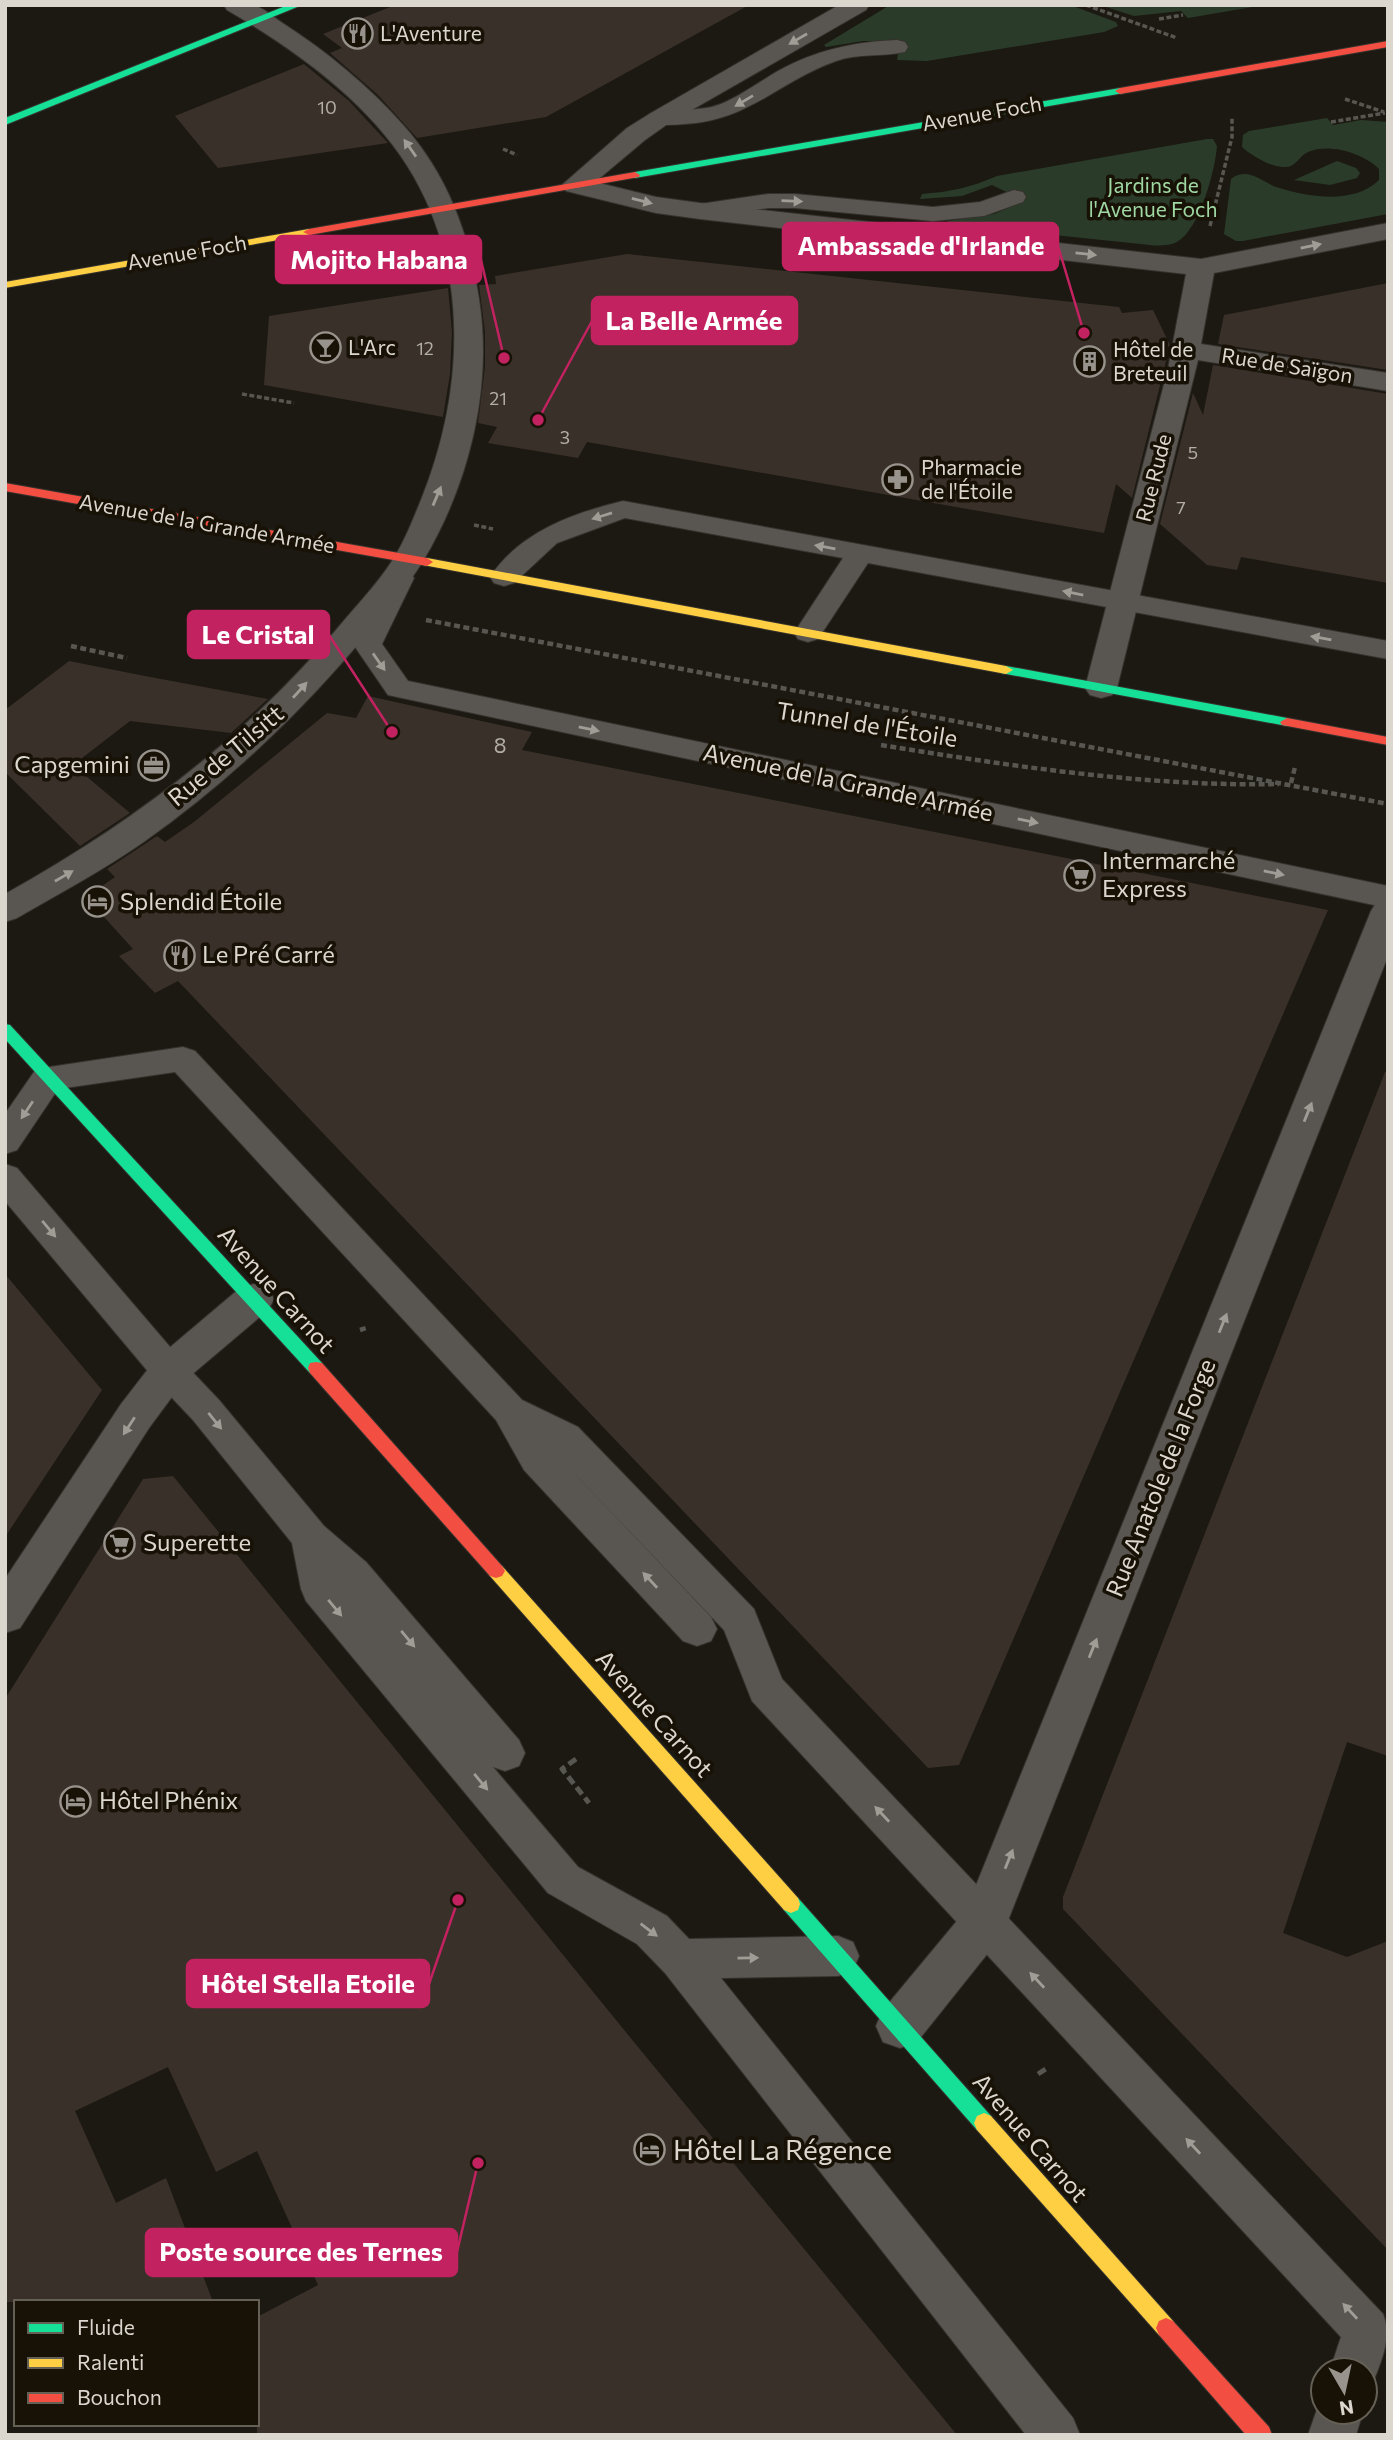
<svg xmlns="http://www.w3.org/2000/svg" width="1393" height="2440" viewBox="0 0 1393 2440" font-family="Commissioner,sans-serif">
  <style>
    .green { fill: #2a3c29 }
    .building { fill: #393029 }
    .lines { fill: none; stroke-linecap: round; stroke-linejoin: round }
    .lane-casing { stroke: #35322d; stroke-width: 2 }
    .street-casing { stroke: #35322d; stroke-width: 2 }
    .fast-casing { stroke: #35322d; stroke-width: 2 }
    .slow-casing { stroke: #35322d; stroke-width: 2 }
    .jam-casing { stroke: #35322d; stroke-width: 2 }
    .path-far2 { stroke: #585651; stroke-width: 3.5; stroke-dasharray: 5 2.5; stroke-linecap: butt }
    .path-far1 { stroke: #585651; stroke-width: 4.5; stroke-dasharray: 6 3.5; stroke-linecap: butt }
    .path { stroke: #585651; stroke-width: 5; stroke-dasharray: 9 4.5; stroke-linecap: butt }
    .lane { fill: #595651; fill-rule: evenodd }
    .street { fill: #595651; fill-rule: evenodd }
    .fast { fill: #16e098; fill-rule: evenodd }
    .slow { fill: #ffcf43; fill-rule: evenodd }
    .jam { fill: #f24e42; fill-rule: evenodd }
    .oneway { fill: #a09d96 }
    .labels { text-anchor: middle; stroke-width: 7; stroke-linejoin: round; paint-order: stroke }
    .far-number-label { font-size: 18px; fill: #b2ada6 }
    .far-poi-label { font-size: 21px; fill: #dbd7cf; stroke: #171106; text-anchor: start }
    .far-street-label { font-size: 21px; fill: #dbd7cf; stroke: #171106 }
    .far-park-label { font-size: 21px; fill: #9fd8a3; stroke: #171106 }
    .number-label { font-size: 21px; fill: #b2ada6 }
    .street-label { font-size: 24px; fill: #dbd7cf; stroke: #171106 }
    .poi-label { font-size: 24px; fill: #dbd7cf; stroke: #171106; text-anchor: start }
    .near-poi-label { font-size: 28px; fill: #dbd7cf; stroke: #171106; text-anchor: start }
    .leader { fill: none; stroke: #c32261; stroke-width: 2.5 }
    .callout-dot { fill: #c32261; stroke: #171106; stroke-width: 2.5 }
    .callout { fill: #c32261; stroke: #c32261; stroke-width: 2.5 }
    .callout-label { font-size: 26px; text-anchor: middle; font-weight: bold; fill: #fff }
  </style>
  <rect width="100%" height="100%" fill="#1c1912"/>
  <g class="green">
    <path d="M 890,5 L 1070,5 L 1116,22 L 1118,26 L 1104,32 L 927,61 L 897,60 L 900,41 L 863,41 L 826,47 L 824,45 Z"/>
    <path d="M 1100,5 L 1264,5 L 1188,18 L 1181,11 L 1134,16 Z"/>
    <path d="M 1327,118 L 1333,125 L 1361,120 L 1388,122 L 1388,214 L 1243,241 L 1236,241 L 1224,234 L 1231,179 C 1236,175 1240,174 1246,174 C 1256,175 1266,183 1276,187 C 1307,197 1354,205 1379,180 L 1379,169 C 1363,153 1329,143 1308,152 C 1299,156 1296,167 1286,167 C 1272,168 1252,156 1242,147 L 1243,135 L 1249,131 Z"/>
    <path d="M 1207,139 L 1213,139 L 1217,146 C 1215,170 1200,229 1177,242 C 1169,246 1159,246 1150,245 L 950,224 L 947,221 L 994,214 L 1025,201 L 992,185 L 962,196 L 920,199 L 922,194 C 950,192 972,187 997,176 Z"/>
    <path d="M 1337,161 L 1356,168 L 1360,173 L 1357,178 L 1330,185 L 1294,180 Z"/>
  </g>
  <g class="building">
    <path d="M 395,5 L 749,5 L 546,117 L 417,138 L 378,95 L 330,53 L 342,48 L 323,34 Z"/>
    <path d="M 304,64 L 349,101 L 388,143 L 218,168 L 175,116 Z"/>
    <path d="M 627,254 L 1119,307 L 1122,313 L 1153,310 L 1170,345 L 1132,498 L 1116,484 L 1104,533 L 587,442 L 578,458 L 488,443 L 497,427 L 478,423 L 485,367 L 485,332 L 479,285 L 496,284 L 495,276 Z"/>
    <path d="M 1388,283 L 1388,370 L 1218,344 L 1224,315 Z"/>
    <path d="M 448,288 L 452,332 L 450,374 L 443,417 L 264,385 L 269,316 Z"/>
    <path d="M 1213,365 L 1388,394 L 1388,583 L 1241,557 L 1237,570 L 1207,565 L 1160,524 L 1193,393 L 1203,415 Z"/>
    <path d="M 69,661 L 145,676 L 268,699 L 231,733 L 130,721 L 73,765 L 130,813 L 80,846 L 5,772 L 5,710 Z"/>
    <path d="M 368,696 L 532,732 L 522,750 L 1328,910 L 959,1765 L 928,1768 L 178,981 L 155,993 L 119,956 L 133,949 L 86,897 L 115,877 L 107,869 L 157,836 L 165,842 L 194,822 L 327,713 L 356,718 Z"/>
    <path d="M 1385,1072 L 1388,1072 L 1388,1756 L 1347,1742 L 1283,1933 L 1347,1957 L 1388,1941 L 1388,2250 L 1063,1909 L 1063,1897 Z"/>
    <path d="M 5,1274 L 102,1390 L 5,1537 Z"/>
    <path d="M 173,1476 L 638,2047 L 957,2435 L 257,2435 L 257,2317 L 318,2285 L 257,2151 L 216,2172 L 168,2067 L 75,2111 L 116,2203 L 166,2178 L 213,2302 L 5,2302 L 5,1699 L 143,1479 Z"/>
  </g>
  <g class="lines">
    <defs>
      <g id="lane">
        <path d="M 897,40 L 905,42 L 908,47 L 905,52 C 882,57 858,53 836,61 C 779,81 749,121 684,124 C 673,125 662,126 652,123 L 648,118 L 652,113 C 675,107 699,113 721,104 C 741,96 759,82 778,71 C 816,50 853,42 897,40 Z"/>
        <path d="M 1014,190 L 1023,192 L 1026,197 L 1023,202 L 984,216 L 933,221 L 795,208 L 768,208 L 700,218 L 691,216 L 688,211 L 691,206 L 700,204 L 768,194 L 795,194 L 933,207 L 980,202 Z"/>
        <path d="M 623,501 L 1388,641 L 1388,659 L 868,563 L 818,639 L 808,642 L 798,639 L 794,633 L 843,558 L 625,518 L 557,543 L 514,583 L 504,586 L 494,583 L 490,577 C 520,532 573,513 623,501 Z"/>
        <path d="M 400,569 L 410,572 L 414,578 L 382,644 L 408,681 L 1388,886 L 1388,908 L 388,695 L 353,644 L 386,578 L 390,572 Z"/>
        <path d="M 183,1047 L 195,1051 L 522,1400 L 578,1427 L 754,1609 L 782,1679 L 1383,2314 C 1393,2338 1380,2364 1371,2387 L 1365,2389 L 1365,2370 L 1330,2370 L 1341,2337 L 752,1701 L 724,1630 L 550,1448 L 711,1617 L 717,1629 L 711,1641 L 697,1646 L 683,1641 L 524,1470 L 496,1420 L 175,1072 L 58,1089 L 17,1150 L 5,1154 L 5,1114 L 36,1069 Z"/>
        <path d="M 5,1164 L 17,1168 L 182,1361 L 219,1400 L 324,1526 L 366,1562 L 519,1740 L 525,1753 L 519,1766 L 505,1771 L 493,1767 L 578,1867 L 667,1916 L 689,1939 L 838,1936 L 853,1942 L 859,1956 L 853,1970 L 838,1976 L 721,1978 L 1073,2418 L 1080,2435 L 1026,2435 L 665,1973 L 637,1944 L 548,1893 L 306,1601 L 301,1589 L 292,1543 L 193,1420 L 156,1381 L 5,1201 Z"/>
        <path d="M 1322,2395 L 1323,2412 L 1363,2412 L 1356,2435 L 1308,2435 Z"/>
      </g>
      <g id="street">
        <path d="M 224,5 C 233,5 246,3 255,6 C 264,8 273,17 281,22 C 326,51 369,86 404,126 C 448,176 469,234 479,299 C 493,388 469,484 423,561 C 409,584 391,604 374,625 C 307,707 231,780 145,841 C 104,870 60,893 17,918 L 5,922 L 5,894 C 133,823 248,736 342,623 C 358,604 376,585 390,564 C 403,545 412,522 421,500 C 464,394 471,268 408,167 C 367,101 294,49 227,10 Z"/>
        <path d="M 839,5 L 869,5 L 866,10 L 669,123 L 645,140 L 595,182 L 656,197 L 700,203 L 1201,259 L 1388,223 L 1388,239 L 1214,273 L 1201,344 L 1388,373 L 1388,391 L 1198,360 L 1117,688 L 1112,695 L 1101,698 L 1090,695 L 1085,688 L 1168,369 L 1186,274 L 700,219 L 656,213 L 566,191 L 562,185 L 627,128 L 651,113 Z"/>
        <path d="M 1388,899 L 1388,956 L 1007,1923 L 1000,1938 L 917,2042 L 900,2048 L 883,2042 L 876,2026 L 883,2010 L 966,1910 L 1371,911 L 1376,903 Z"/>
        <path d="M 254,1284 L 268,1288 L 274,1299 L 268,1310 L 183,1382 L 149,1428 L 20,1628 L 5,1633 L 5,1579 L 121,1404 L 155,1360 L 240,1288 Z"/>
      </g>
      <g id="fast">
        <path d="M 288,5 L 302,5 L 5,125 L 5,118 Z"/>
        <path d="M 1120,88 L 1124,89 L 1124,93 L 635,178 L 630,175 L 635,172 Z"/>
        <path d="M 1006,666 L 1287,718 L 1294,722 L 1287,726 L 1001,673 L 1001,667 Z"/>
        <path d="M 5,1024 L 10,1025 L 322,1363 L 324,1368 L 322,1373 L 310,1373 L 5,1039 Z"/>
        <path d="M 791,1895 L 798,1898 L 991,2116 L 994,2123 L 991,2130 L 984,2133 L 977,2130 L 784,1910 L 782,1904 L 784,1898 Z"/>
      </g>
      <g id="slow">
        <path d="M 309,229 L 315,232 L 313,234 L 5,288 L 5,282 Z"/>
        <path d="M 427,558 L 1006,666 L 1013,670 L 1006,674 L 423,565 L 423,559 Z"/>
        <path d="M 496,1564 L 502,1566 L 798,1898 L 800,1904 L 798,1910 L 791,1913 L 784,1910 L 490,1576 L 487,1571 L 490,1566 Z"/>
        <path d="M 984,2113 L 991,2116 L 1173,2321 L 1176,2328 L 1173,2335 L 1166,2338 L 1159,2335 L 977,2130 L 974,2123 L 977,2116 Z"/>
      </g>
      <g id="jam">
        <path d="M 1388,41 L 1388,47 L 1120,94 L 1115,91 L 1120,88 Z"/>
        <path d="M 635,172 L 640,175 L 639,177 L 309,235 L 303,232 L 309,229 Z"/>
        <path d="M 5,483 L 427,558 L 433,562 L 427,566 L 5,491 Z"/>
        <path d="M 1287,718 L 1388,737 L 1388,745 L 1282,725 L 1280,722 Z"/>
        <path d="M 316,1362 L 322,1363 L 502,1566 L 505,1571 L 502,1576 L 496,1578 L 490,1576 L 310,1373 L 308,1368 L 310,1363 Z"/>
        <path d="M 1166,2318 L 1173,2321 L 1269,2427 L 1272,2435 L 1246,2435 L 1159,2335 L 1156,2328 L 1159,2321 Z"/>
      </g>
    </defs>
    <use href="#lane" class="lane-casing"/>
    <use href="#street" class="street-casing"/>
    <use href="#fast" class="fast-casing"/>
    <use href="#slow" class="slow-casing"/>
    <use href="#jam" class="jam-casing"/>
    <g class="path-far2">
      <path d="M 1086,5 L 1177,38"/>
      <path d="M 1159,19 L 1183,15"/>
      <path d="M 1345,99 L 1384,112"/>
      <path d="M 1331,122 L 1385,113"/>
      <path d="M 503,149 L 517,155"/>
      <path d="M 1210,226 L 1232,137 L 1232,117"/>
      <path d="M 242,394 L 294,403"/>
      <path d="M 474,525 L 493,529"/>
    </g>
    <g class="path-far1">
      <path d="M 426,620 L 1388,804"/>
      <path d="M 71,646 L 127,658"/>
      <path d="M 881,745 C 1010,766 1149,787 1279,784"/>
      <path d="M 1291,783 L 1295,767"/>
      <path d="M 360,1330 L 369,1327"/>
    </g>
    <g class="path">
      <path d="M 576,1759 L 562,1769 L 589,1803"/>
      <path d="M 1038,2074 L 1049,2067"/>
    </g>
    <use href="#lane" class="lane"/>
    <use href="#street" class="street"/>
    <use href="#fast" class="fast"/>
    <use href="#slow" class="slow"/>
    <use href="#jam" class="jam"/>
  </g>
  <defs><path id="oneway-solid" d="M-6-.8H1V-3.2L6.5 0L1 3.2V.8H-6Z" transform="scale(1.75)"/></defs>
  <g class="oneway">
    <use href="#oneway-solid" transform="translate(798 39) rotate(150)"/>
    <use href="#oneway-solid" transform="translate(744 101) rotate(149)"/>
    <use href="#oneway-solid" transform="translate(410 148) rotate(-125)"/>
    <use href="#oneway-solid" transform="translate(642 201) rotate(14)"/>
    <use href="#oneway-solid" transform="translate(792 201) rotate(2)"/>
    <use href="#oneway-solid" transform="translate(1311 246) rotate(-11)"/>
    <use href="#oneway-solid" transform="translate(1086 254) rotate(6)"/>
    <use href="#oneway-solid" transform="translate(437 496) rotate(-67)"/>
    <use href="#oneway-solid" transform="translate(602 516) rotate(163)"/>
    <use href="#oneway-solid" transform="translate(825 547) rotate(-170)"/>
    <use href="#oneway-solid" transform="translate(1073 593) rotate(-169)"/>
    <use href="#oneway-solid" transform="translate(1321 638) rotate(-170)"/>
    <use href="#oneway-solid" transform="translate(379 662) rotate(55)"/>
    <use href="#oneway-solid" transform="translate(300 690) rotate(-48)"/>
    <use href="#oneway-solid" transform="translate(589 729) rotate(12)"/>
    <use href="#oneway-solid" transform="translate(1028 821) rotate(12)"/>
    <use href="#oneway-solid" transform="translate(1274 873) rotate(12)"/>
    <use href="#oneway-solid" transform="translate(64 876) rotate(-30)"/>
    <use href="#oneway-solid" transform="translate(27 1110) rotate(124)"/>
    <use href="#oneway-solid" transform="translate(1308 1112) rotate(-68)"/>
    <use href="#oneway-solid" transform="translate(49 1229) rotate(50)"/>
    <use href="#oneway-solid" transform="translate(1223 1323) rotate(-68)"/>
    <use href="#oneway-solid" transform="translate(215 1421) rotate(51)"/>
    <use href="#oneway-solid" transform="translate(129 1426) rotate(123)"/>
    <use href="#oneway-solid" transform="translate(650 1580) rotate(-133)"/>
    <use href="#oneway-solid" transform="translate(335 1608) rotate(50)"/>
    <use href="#oneway-solid" transform="translate(408 1639) rotate(50)"/>
    <use href="#oneway-solid" transform="translate(1093 1648) rotate(-68)"/>
    <use href="#oneway-solid" transform="translate(481 1782) rotate(50)"/>
    <use href="#oneway-solid" transform="translate(882 1814) rotate(-133)"/>
    <use href="#oneway-solid" transform="translate(1009 1859) rotate(-68)"/>
    <use href="#oneway-solid" transform="translate(649 1930) rotate(37)"/>
    <use href="#oneway-solid" transform="translate(748 1958) rotate(-1)"/>
    <use href="#oneway-solid" transform="translate(1037 1980) rotate(-133)"/>
    <use href="#oneway-solid" transform="translate(1193 2146) rotate(-133)"/>
    <use href="#oneway-solid" transform="translate(1350 2311) rotate(-133)"/>
  </g>
  <defs>
    <symbol id="restaurant-ring" viewBox="-11 -11 22 22"><circle r="9.5" fill="#171106" stroke="#98948d" stroke-width="1.5"/><path d="M-5-6h1v4h1v-4h1v4h1v-4h1v5L-1.5 .5V6h-2V.5L-5-1ZM5-6V6H3V1.5H1.5Q1.5-4 5-6Z" fill="#98948d"/></symbol>
    <symbol id="bar-ring" viewBox="-11 -11 22 22"><circle r="9.5" fill="#171106" stroke="#98948d" stroke-width="1.5"/><path d="M-6-5H6L.8 .8V4.5H3.5V6h-7V4.5H-.8V.8Z" fill="#98948d"/></symbol>
    <symbol id="building-ring" viewBox="-11 -11 22 22"><circle r="9.5" fill="#171106" stroke="#98948d" stroke-width="1.5"/><path d="M-4-6H4V6H1V3H-1V6H-4ZM-2.5-4.3h1.7v1.8h-1.7ZM.8-4.3h1.7v1.8H.8ZM-2.5-1h1.7V.8h-1.7ZM.8-1h1.7V.8H.8Z" fill="#98948d"/></symbol>
    <symbol id="pharmacy-ring" viewBox="-11 -11 22 22"><circle r="9.5" fill="#171106" stroke="#98948d" stroke-width="1.5"/><path d="M-2-6h4v4h4v4h-4v4h-4v-4h-4v-4h4Z" fill="#98948d"/></symbol>
    <symbol id="office-ring" viewBox="-11 -11 22 22"><circle r="9.5" fill="#171106" stroke="#98948d" stroke-width="1.5"/><path d="M-6-3h4V-5.5h4V-3h4V5H-6ZM-1-4.5V-3h2v-1.5ZM-6 0V1H6V0Z" fill="#98948d"/></symbol>
    <symbol id="supermarket-ring" viewBox="-11 -11 22 22"><circle r="9.5" fill="#171106" stroke="#98948d" stroke-width="1.5"/><path d="M-6-5.5h2.5l.6 2H6L4.5 2H-2.5L-4.4-4H-6ZM-1.5 3.2a1.3 1.3 0 1 0 .1 0ZM3 3.2a1.3 1.3 0 1 0 .1 0Z" fill="#98948d"/></symbol>
    <symbol id="hotel-ring" viewBox="-11 -11 22 22"><circle r="9.5" fill="#171106" stroke="#98948d" stroke-width="1.5"/><path d="M-6-4.5h1.5V1H6V5H4.5V3h-9V5H-6ZM-4 0a1.8 1.8 0 1 1 3.6 0ZM.5 0V-2.5h3Q6-2.5 6 0Z" fill="#98948d"/></symbol>
  </defs>
  <g fill-rule="evenodd">
    <use href="#restaurant-ring" x="340" y="16" width="35" height="35"/>
    <use href="#bar-ring" x="308" y="330" width="35" height="35"/>
    <use href="#building-ring" x="1072" y="344" width="35" height="35"/>
    <use href="#pharmacy-ring" x="880" y="462" width="35" height="35"/>
    <use href="#office-ring" x="136" y="748" width="35" height="35"/>
    <use href="#supermarket-ring" x="1062" y="858" width="35" height="35"/>
    <use href="#hotel-ring" x="80" y="884" width="35" height="35"/>
    <use href="#restaurant-ring" x="162" y="938" width="35" height="35"/>
    <use href="#supermarket-ring" x="102" y="1526" width="35" height="35"/>
    <use href="#hotel-ring" x="58" y="1784" width="35" height="35"/>
    <use href="#hotel-ring" x="632" y="2132" width="35" height="35"/>
  </g>
  <g class="labels">
    <g class="far-number-label">
      <text x="327" y="114">10</text>
      <text x="425" y="355">12</text>
      <text x="498" y="405">21</text>
      <text x="565" y="444">3</text>
      <text x="1193" y="459">5</text>
      <text x="1181" y="514">7</text>
    </g>
    <g class="far-poi-label">
      <text x="380" y="41">L'Aventure</text>
      <text x="348" y="355">L'Arc</text>
      <text x="1113" y="357">Hôtel de<tspan x="1113" dy="24">Breteuil</tspan></text>
      <text x="921" y="475">Pharmacie<tspan x="921" dy="24">de l'Étoile</tspan></text>
    </g>
    <g class="far-street-label">
      <text transform="translate(982 114) rotate(-10)" y="7">Avenue Foch</text>
      <text transform="translate(187 253) rotate(-10)" y="7">Avenue Foch</text>
      <text transform="translate(1287 366) rotate(9)" y="7">Rue de Saïgon</text>
      <text transform="translate(1154 478) rotate(-76)" y="7">Rue Rude</text>
      <text transform="translate(207 524) rotate(10)" y="7">Avenue de la Grande Armée</text>
    </g>
    <g class="far-park-label">
      <text x="1153" y="193">Jardins de<tspan x="1153" dy="24">l'Avenue Foch</tspan></text>
    </g>
    <g class="number-label">
      <text x="500" y="753">8</text>
    </g>
    <g class="street-label">
      <text transform="translate(867 725) rotate(9)" y="8">Tunnel de l'Étoile</text>
      <text transform="translate(226 756) rotate(-40)" y="8">Rue de Tilsitt</text>
      <text transform="translate(848 783) rotate(12)" y="8">Avenue de la Grande Armée</text>
      <text transform="translate(276 1290) rotate(48)" y="8">Avenue Carnot</text>
      <text transform="translate(1161 1478) rotate(-68)" y="8">Rue Anatole de la Forge</text>
      <text transform="translate(654 1714) rotate(48)" y="8">Avenue Carnot</text>
      <text transform="translate(1030 2138) rotate(49)" y="8">Avenue Carnot</text>
    </g>
    <g class="poi-label">
      <text x="130" y="773" text-anchor="end">Capgemini</text>
      <text x="1102" y="869">Intermarché<tspan x="1102" dy="28">Express</tspan></text>
      <text x="120" y="910">Splendid Étoile</text>
      <text x="202" y="963">Le Pré Carré</text>
      <text x="143" y="1551">Superette</text>
      <text x="99" y="1809">Hôtel Phénix</text>
    </g>
    <g class="near-poi-label">
      <text x="673" y="2160">Hôtel La Régence</text>
    </g>
  </g>
  <path class="leader" d="M1084 333L1058 246M504 358L481 260M538 420L592 321M392 732L329 635M458 1900L429 1984M478 2163L457 2252"/>
  <g class="callout-dot">
    <circle cx="1084" cy="333" r="7"/>
    <circle cx="504" cy="358" r="7"/>
    <circle cx="538" cy="420" r="7"/>
    <circle cx="392" cy="732" r="7"/>
    <circle cx="458" cy="1900" r="7"/>
    <circle cx="478" cy="2163" r="7"/>
  </g>
  <g class="callout">
    <rect x="783" y="223" width="275" height="47" rx="7"/>
    <rect x="276" y="236" width="205" height="47" rx="7"/>
    <rect x="592" y="297" width="205" height="47" rx="7"/>
    <rect x="188" y="611" width="141" height="47" rx="7"/>
    <rect x="187" y="1960" width="242" height="47" rx="7"/>
    <rect x="146" y="2229" width="311" height="47" rx="7"/>
  </g>
  <g class="callout-label">
    <text x="921" y="255">Ambassade d'Irlande</text>
    <text x="379" y="269">Mojito Habana</text>
    <text x="694" y="330">La Belle Armée</text>
    <text x="258" y="644">Le Cristal</text>
    <text x="308" y="1993">Hôtel Stella Etoile</text>
    <text x="301" y="2261">Poste source des Ternes</text>
  </g>
  <rect width="1393" height="2440" fill="none" stroke="#dbd7cf" stroke-width="14"/>
  <rect x="14" y="2300" width="245" height="126" fill="#171106" stroke="#656056" stroke-width="2"/>
  <rect x="28" y="2323" width="35" height="10" fill="#16e098" stroke="#656056" stroke-width="2"/>
  <text x="77" y="2335" font-size="21" fill="#dbd7cf">Fluide</text>
  <rect x="28" y="2358" width="35" height="10" fill="#ffcf43" stroke="#656056" stroke-width="2"/>
  <text x="77" y="2370" font-size="21" fill="#dbd7cf">Ralenti</text>
  <rect x="28" y="2393" width="35" height="10" fill="#f24e42" stroke="#656056" stroke-width="2"/>
  <text x="77" y="2405" font-size="21" fill="#dbd7cf">Bouchon</text>
  <g transform="translate(1344 2391) rotate(171)"><circle r="33" fill="#171106" stroke="#656056" stroke-width="2"/>
  <path d="M0-5L12 26L0 18L-12 26Z" fill="#98948d"/>
  <text y="-10" font-size="19" font-weight="bold" text-anchor="middle" fill="#dbd7cf">N</text>
  </g>
</svg>
